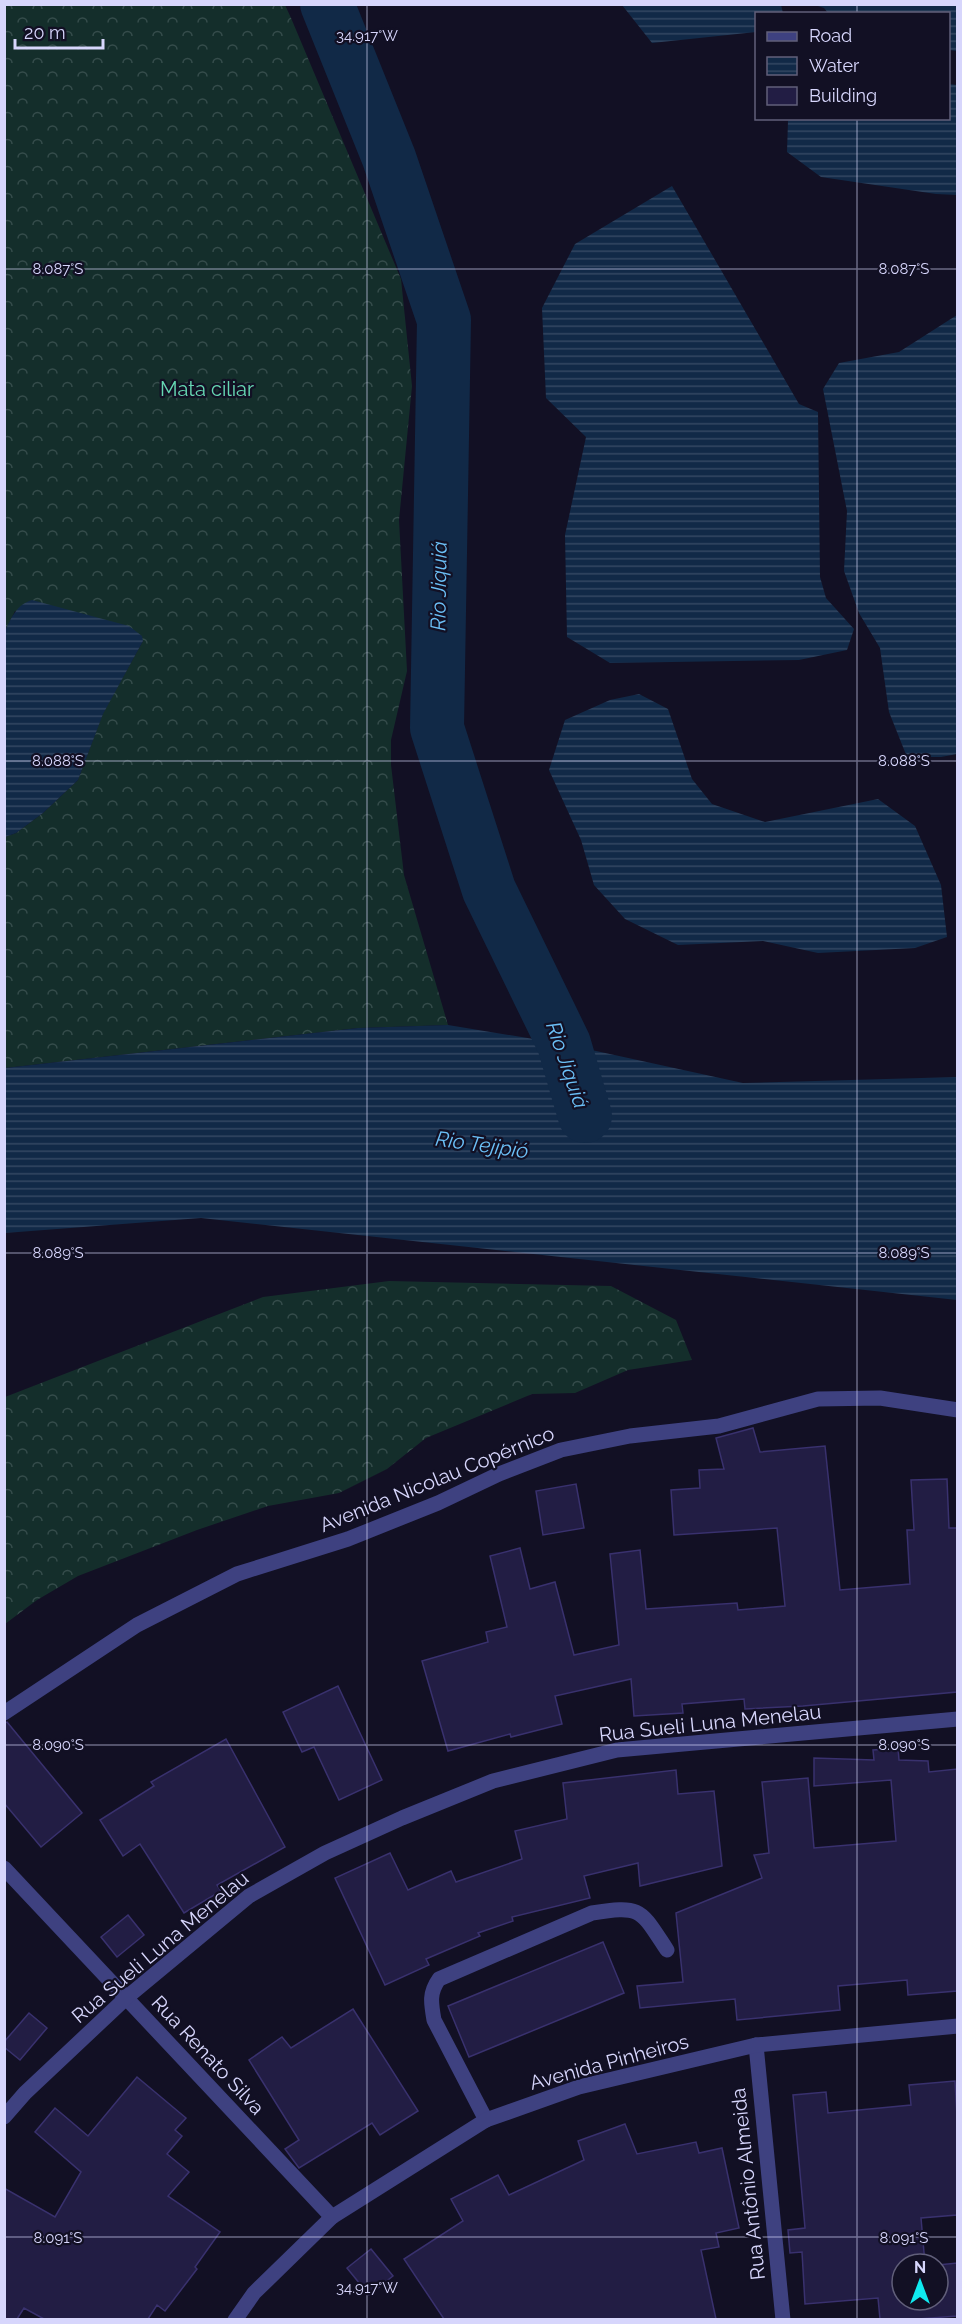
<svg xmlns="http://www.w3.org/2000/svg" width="962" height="2324" viewBox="0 0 962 2324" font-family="Raleway,sans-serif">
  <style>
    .forest { fill: url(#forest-crowns) }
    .water { fill: url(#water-rules) }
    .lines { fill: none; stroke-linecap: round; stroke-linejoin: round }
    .river { stroke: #112947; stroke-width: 54 }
    .building { fill: #221d44; stroke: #39316e; stroke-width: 1.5 }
    .service { stroke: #3e4180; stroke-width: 15 }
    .minor { stroke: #3e4180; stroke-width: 15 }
    .tertiary { stroke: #3e4180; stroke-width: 15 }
    .ticks { fill: none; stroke: #d7d6fc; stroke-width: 1.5; stroke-opacity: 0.45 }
    .labels { text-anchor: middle; stroke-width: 4.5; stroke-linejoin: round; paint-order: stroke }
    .park-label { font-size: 20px; fill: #66d8b3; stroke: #121024 }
    .street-label { font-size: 20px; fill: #d7d6fc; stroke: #121024 }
    .water-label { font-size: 21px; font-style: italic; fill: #6bbff6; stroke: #121024 }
    .ticks-label { font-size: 15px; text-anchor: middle; fill: #d7d6fc; stroke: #121024; stroke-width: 4.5; stroke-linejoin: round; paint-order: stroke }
  </style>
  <defs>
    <pattern id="forest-crowns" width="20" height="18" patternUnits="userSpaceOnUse" patternTransform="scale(1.5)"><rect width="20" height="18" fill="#142e2b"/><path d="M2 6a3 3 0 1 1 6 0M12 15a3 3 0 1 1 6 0" fill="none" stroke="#354c4b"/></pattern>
    <pattern id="water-rules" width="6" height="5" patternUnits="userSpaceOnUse" patternTransform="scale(1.5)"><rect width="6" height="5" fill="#112947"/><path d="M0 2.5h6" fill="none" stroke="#334762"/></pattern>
  </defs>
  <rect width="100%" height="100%" fill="#121024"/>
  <g class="forest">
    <path d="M 5,5 L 285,5 L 291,18 L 401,279 L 412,386 L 399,520 L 407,671 L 391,740 L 391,765 L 404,875 L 448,1025 L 358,1028 L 5,1068 L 5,837 L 16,833 L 43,813 L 78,780 L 103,713 L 143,641 L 15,611 L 5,631 Z"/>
    <path d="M 389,1281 L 611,1286 L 676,1320 L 692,1360 L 628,1370 L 575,1393 L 532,1394 L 426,1438 L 387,1469 L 339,1493 L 268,1506 L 197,1530 L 78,1576 L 37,1600 L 5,1624 L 5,1397 L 263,1297 Z"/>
  </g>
  <g class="water">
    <path d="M 622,5 L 781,5 L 783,13 L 756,14 L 756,32 L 652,43 Z"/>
    <path d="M 815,5 L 957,5 L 957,51 L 949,50 L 948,14 L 828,13 L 824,8 Z"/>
    <path d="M 949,84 L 957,85 L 957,195 L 936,194 L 821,177 L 787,152 L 788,121 L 790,119 L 948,118 Z"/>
    <path d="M 672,186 L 799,404 L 818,412 L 820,577 L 826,598 L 854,629 L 847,650 L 799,660 L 610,663 L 567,637 L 565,535 L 586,437 L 546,398 L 542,308 L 575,244 Z"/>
    <path d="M 957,315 L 957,754 L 941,757 L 907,757 L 889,712 L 880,648 L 859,613 L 844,571 L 847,511 L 823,389 L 839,363 L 899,352 Z"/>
    <path d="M 32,600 L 129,626 L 142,636 L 143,641 L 103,714 L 78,780 L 43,813 L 16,833 L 5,837 L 5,631 C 12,617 16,605 32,600 Z"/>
    <path d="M 639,694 L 668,709 L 692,779 L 712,804 L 765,822 L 878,799 L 915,826 L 941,885 L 947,937 L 915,948 L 818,953 L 763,941 L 678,945 L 625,919 L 594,885 L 581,840 L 549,770 L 565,720 L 610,700 Z"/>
    <path d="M 448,1025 L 564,1044 L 743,1083 L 957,1077 L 957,1300 L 201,1218 L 5,1233 L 5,1068 L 358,1028 Z"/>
  </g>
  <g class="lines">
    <path class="river" d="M 327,4 L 389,158 L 444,320 L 437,728 L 489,890 L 564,1044 L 585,1116"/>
  </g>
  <g class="building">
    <path d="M 753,1428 L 760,1452 L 825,1446 L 840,1590 L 910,1584 L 907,1530 L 914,1530 L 911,1480 L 947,1479 L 949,1528 L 957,1528 L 957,1692 L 803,1706 L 745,1709 L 744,1699 L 682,1704 L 683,1713 L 634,1716 L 631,1679 L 555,1696 L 562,1724 L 511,1737 L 510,1734 L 448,1751 L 422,1661 L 488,1642 L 486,1632 L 507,1627 L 490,1556 L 520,1548 L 530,1589 L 555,1582 L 574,1655 L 619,1645 L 610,1554 L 640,1550 L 646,1609 L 737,1603 L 738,1610 L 785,1606 L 777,1528 L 674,1535 L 671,1490 L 700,1488 L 699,1470 L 724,1469 L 716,1438 Z"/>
    <path d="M 576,1484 L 584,1528 L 543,1535 L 536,1491 Z"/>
    <path d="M 338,1686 L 382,1780 L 339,1800 L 314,1747 L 302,1752 L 283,1712 Z"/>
    <path d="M 7,1722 L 82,1813 L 41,1847 L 4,1803 L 4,1723 Z"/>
    <path d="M 226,1739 L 285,1847 L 217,1885 L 221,1891 L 184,1913 L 140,1844 L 123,1856 L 100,1820 L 154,1786 L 151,1782 Z"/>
    <path d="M 898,1748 L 899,1760 L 928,1761 L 929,1772 L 957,1769 L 957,1991 L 908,1995 L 907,1980 L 838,1986 L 840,2010 L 737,2020 L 735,1999 L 640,2008 L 637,1986 L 683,1982 L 676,1913 L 762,1878 L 754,1855 L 769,1853 L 762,1782 L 808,1778 L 814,1848 L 896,1841 L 891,1780 L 814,1786 L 814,1758 L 874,1760 L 873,1750 Z"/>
    <path d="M 676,1770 L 678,1794 L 714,1791 L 722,1866 L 640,1886 L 638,1863 L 584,1876 L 590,1898 L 512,1917 L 513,1921 L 478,1933 L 480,1936 L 426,1959 L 429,1965 L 385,1985 L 335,1878 L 390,1853 L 408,1890 L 451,1871 L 456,1882 L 522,1859 L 515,1831 L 567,1819 L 563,1783 Z"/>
    <path d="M 128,1915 L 144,1935 L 117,1957 L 101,1937 Z"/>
    <path d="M 603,1942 L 624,1993 L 469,2057 L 448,2006 Z"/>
    <path d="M 353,2009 L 418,2111 L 380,2135 L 372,2123 L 299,2168 L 285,2149 L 299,2140 L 249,2060 L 282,2037 L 291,2048 Z"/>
    <path d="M 29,2013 L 47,2028 L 20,2060 L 4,2047 L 4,2042 Z"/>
    <path d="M 137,2077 L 186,2118 L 175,2130 L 182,2136 L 167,2154 L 189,2172 L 168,2196 L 220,2232 L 195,2267 L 197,2269 L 165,2311 L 157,2305 L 148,2319 L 44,2319 L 24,2308 L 17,2319 L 4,2319 L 4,2188 L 55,2217 L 81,2172 L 35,2132 L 55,2108 L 88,2136 Z"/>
    <path d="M 955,2081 L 957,2116 L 957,2215 L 921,2218 L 925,2264 L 902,2264 L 902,2300 L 938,2300 L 938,2265 L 957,2263 L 957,2316 L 918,2319 L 880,2319 L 878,2298 L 805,2304 L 802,2252 L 790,2253 L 788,2230 L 805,2228 L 793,2095 L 826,2092 L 828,2113 L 911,2105 L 909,2085 Z"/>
    <path d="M 625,2124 L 637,2154 L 696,2142 L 699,2153 L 722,2148 L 739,2228 L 716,2233 L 719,2247 L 701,2250 L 716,2319 L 444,2319 L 404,2259 L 463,2221 L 451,2199 L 498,2175 L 509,2195 L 584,2160 L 578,2141 Z"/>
    <path d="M 371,2249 L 393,2276 L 369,2295 L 347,2268 Z"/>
  </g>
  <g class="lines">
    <path class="service" d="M 486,2120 L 434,2020 C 431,2003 429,1993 439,1979 L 592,1913 C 642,1905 640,1909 667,1950"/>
    <g class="minor">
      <path d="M 4,1713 L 137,1625 L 237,1574 L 348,1539 L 438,1503 L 499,1474 L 561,1450 L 630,1436 L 719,1426 L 818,1399 L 880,1398 L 958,1410"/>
      <path d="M 4,1868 L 332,2217"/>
      <path d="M 756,2045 L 783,2320"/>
      <path d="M 4,2117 L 25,2093 L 126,1998 L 249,1896 L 325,1853 L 402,1818 L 493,1781 L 617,1750 L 958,1719"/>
    </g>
    <path class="tertiary" d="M 235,2320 L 254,2293 L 332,2217 L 486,2120 L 579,2087 L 756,2045 L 958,2026"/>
  </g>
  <path class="ticks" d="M 367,4 L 367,2320M 857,4 L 857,14M 857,118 L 857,2320M 4,269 L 958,269M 4,761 L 958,761M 4,1253 L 958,1253M 4,1745 L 958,1745M 4,2237 L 958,2237"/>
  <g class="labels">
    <g class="park-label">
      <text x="207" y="396">Mata ciliar</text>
    </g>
    <g class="street-label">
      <text transform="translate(437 1479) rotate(-22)" y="7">Avenida Nicolau Copérnico</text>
      <text transform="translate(710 1723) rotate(-6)" y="7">Rua Sueli Luna Menelau</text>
      <text transform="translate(160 1947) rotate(-40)" y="7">Rua Sueli Luna Menelau</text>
      <text transform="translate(208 2055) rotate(47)" y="7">Rua Renato Silva</text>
      <text transform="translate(609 2062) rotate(-15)" y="7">Avenida Pinheiros</text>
      <text transform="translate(748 2184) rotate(-96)" y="7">Rua Antônio Almeida</text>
    </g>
    <g class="water-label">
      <text transform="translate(439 586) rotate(-89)" y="7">Rio Jiquiá</text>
      <text transform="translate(567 1065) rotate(71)" y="7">Rio Jiquiá</text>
      <text transform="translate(482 1145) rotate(8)" y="7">Rio Tejipió</text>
    </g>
  </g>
  <g class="ticks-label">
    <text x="367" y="41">34.917°W</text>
    <text x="58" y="274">8.087°S</text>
    <text x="904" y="274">8.087°S</text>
    <text x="58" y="766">8.088°S</text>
    <text x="904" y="766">8.088°S</text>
    <text x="58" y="1258">8.089°S</text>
    <text x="904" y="1258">8.089°S</text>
    <text x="58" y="1750">8.090°S</text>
    <text x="904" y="1750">8.090°S</text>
    <text x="58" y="2243">8.091°S</text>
    <text x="904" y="2243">8.091°S</text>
    <text x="367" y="2293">34.917°W</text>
  </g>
  <rect width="962" height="2324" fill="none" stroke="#d7d6fc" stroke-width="12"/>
  <rect x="755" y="12" width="195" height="108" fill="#121024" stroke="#615f7a" stroke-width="1.5"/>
  <rect x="767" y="32" width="30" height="9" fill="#3e4180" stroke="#615f7a" stroke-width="1.5"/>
  <text x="809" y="42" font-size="18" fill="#d7d6fc">Road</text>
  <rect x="767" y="57" width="30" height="18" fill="url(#water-rules)" stroke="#615f7a" stroke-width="1.5"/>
  <text x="809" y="72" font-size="18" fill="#d7d6fc">Water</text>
  <rect x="767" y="87" width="30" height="18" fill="#221d44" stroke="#615f7a" stroke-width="1.5"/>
  <text x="809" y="102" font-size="18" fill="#d7d6fc">Building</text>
  <g transform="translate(920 2282)"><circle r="28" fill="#121024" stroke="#615f7a" stroke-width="1.5"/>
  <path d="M0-4.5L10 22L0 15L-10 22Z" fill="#0fe9ef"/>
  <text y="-9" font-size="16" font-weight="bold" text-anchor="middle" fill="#d7d6fc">N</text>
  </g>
  <path d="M15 39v9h88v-9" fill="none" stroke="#d7d6fc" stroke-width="3"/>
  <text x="24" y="39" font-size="18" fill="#d7d6fc" stroke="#121024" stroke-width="4.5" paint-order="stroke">20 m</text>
</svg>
